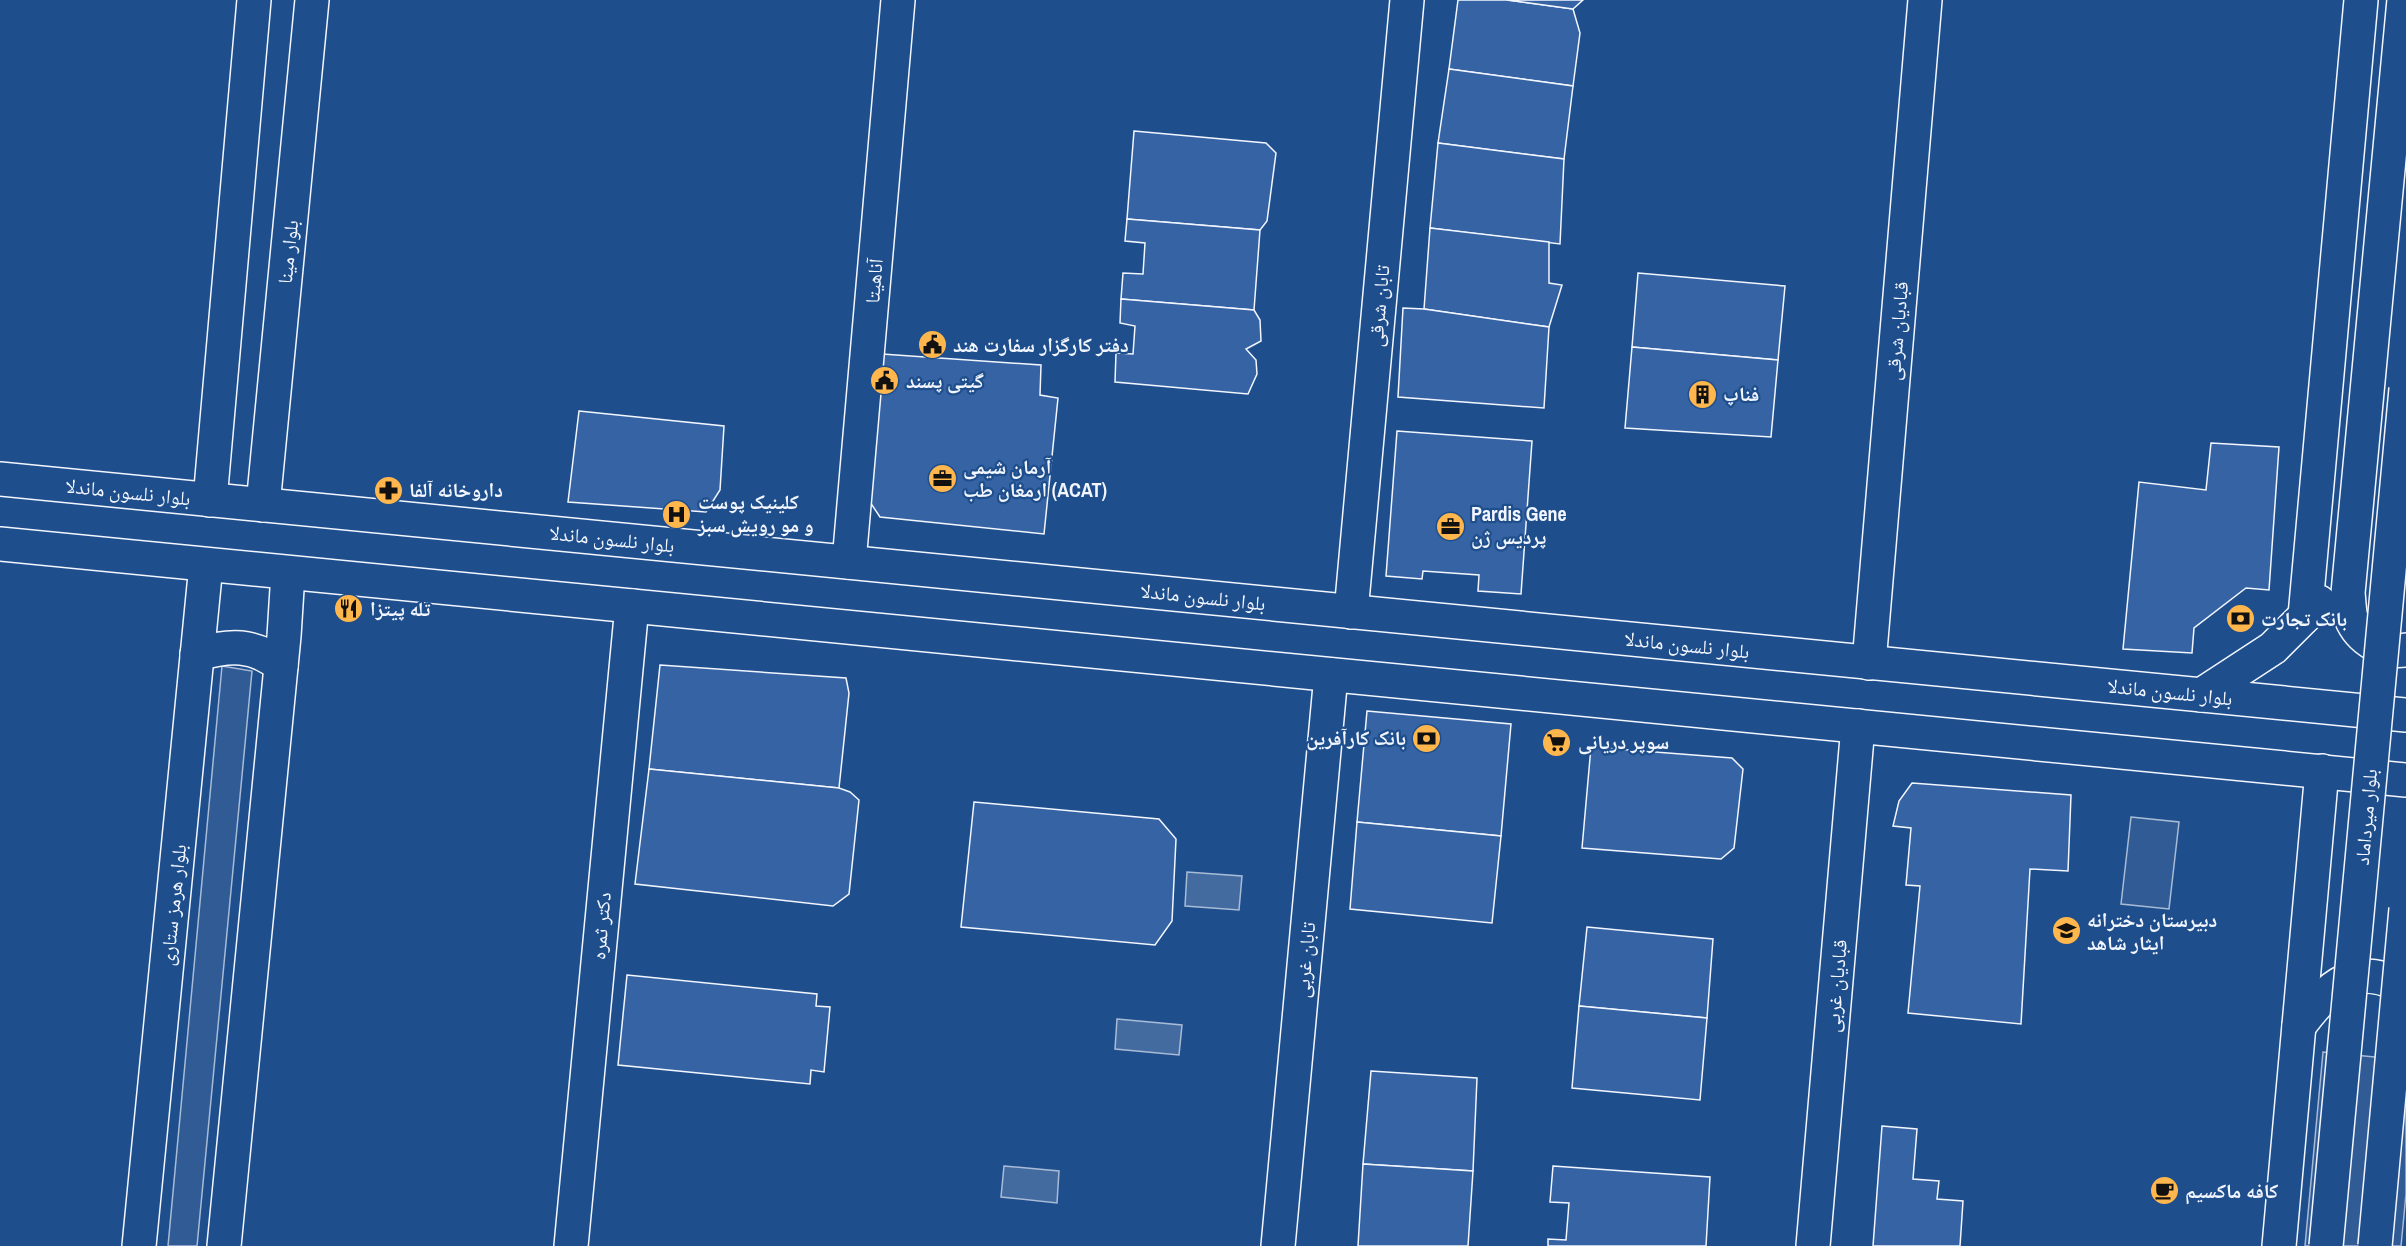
<svg xmlns="http://www.w3.org/2000/svg" width="2406" height="1246" viewBox="0 0 2406 1246" font-family="'Archivo Narrow','Noto Naskh Arabic',sans-serif">
  <style>
    .built { fill: #305b95; stroke: #a8bbd7; stroke-width: 1.5 }
    .water { fill: #446ba0; stroke: #a8bbd7; stroke-width: 1.5 }
    .building { fill: #3563a3; stroke: #f2f6ff; stroke-width: 1.5 }
    .lines { fill: none; stroke-linecap: round; stroke-linejoin: round }
    .minor-casing { stroke: #f2f6ff; stroke-width: 36 }
    .tertiary-casing { stroke: #f2f6ff; stroke-width: 36 }
    .secondary-casing { stroke: #f2f6ff; stroke-width: 36 }
    .minor { stroke: #1f4e8c; stroke-width: 33 }
    .tertiary { stroke: #1f4e8c; stroke-width: 33 }
    .secondary { stroke: #1f4e8c; stroke-width: 33 }
    .secondary-bridge-casing { stroke: #f2f6ff; stroke-width: 36; stroke-linecap: butt }
    .secondary-bridge { stroke: #1f4e8c; stroke-width: 33 }
    .labels { text-anchor: middle; stroke-width: 4.5; stroke-linejoin: round; paint-order: stroke }
    .street-label { font-size: 20px; fill: #f2f6ff; stroke: #1f4e8c }
    .poi-label { font-size: 20px; font-weight: bold; fill: #f2f6ff; stroke: #1f4e8c; text-anchor: start }
  </style>
  <rect width="100%" height="100%" fill="#1f4e8c"/>
  <g class="built">
    <path d="M 222,666 L 252,671 L 197,1246 L 168,1246 Z"/>
    <path d="M 2131,817 L 2179,822 L 2169,909 L 2121,904 Z"/>
    <path d="M 2323,1052 L 2406,1060 L 2406,1194 L 2401,1246 L 2305,1246 Z"/>
  </g>
  <g class="water">
    <path d="M 1187,872 L 1242,876 L 1239,910 L 1185,906 Z"/>
    <path d="M 1117,1019 L 1182,1025 L 1179,1055 L 1115,1049 Z"/>
    <path d="M 1004,1166 L 1059,1171 L 1057,1203 L 1001,1197 Z"/>
  </g>
  <g class="building">
    <path d="M 1458,0 L 1507,0 L 1573,9 L 1580,33 L 1573,86 L 1449,69 Z"/>
    <path d="M 1507,0 L 1583,0 L 1573,9 Z"/>
    <path d="M 1449,69 L 1573,86 L 1564,159 L 1438,143 Z"/>
    <path d="M 1134,131 L 1266,143 L 1276,153 L 1267,221 L 1260,230 L 1127,219 Z"/>
    <path d="M 1438,143 L 1564,159 L 1560,244 L 1430,228 Z"/>
    <path d="M 1127,219 L 1260,230 L 1254,310 L 1121,299 L 1123,273 L 1143,274 L 1145,243 L 1125,241 Z"/>
    <path d="M 1430,228 L 1549,242 L 1549,283 L 1562,285 L 1549,327 L 1424,309 Z"/>
    <path d="M 1638,273 L 1785,286 L 1778,360 L 1632,347 Z"/>
    <path d="M 1121,299 L 1254,310 L 1260,320 L 1261,341 L 1246,349 L 1256,360 L 1257,374 L 1248,394 L 1115,382 L 1116,353 L 1133,354 L 1135,326 L 1120,323 Z"/>
    <path d="M 1403,308 L 1424,309 L 1549,327 L 1544,408 L 1398,397 Z"/>
    <path d="M 1632,347 L 1778,360 L 1771,437 L 1625,428 Z"/>
    <path d="M 882,354 L 1041,365 L 1040,395 L 1058,398 L 1044,534 L 880,517 L 868,499 Z"/>
    <path d="M 579,411 L 724,426 L 720,490 L 706,512 L 568,502 Z"/>
    <path d="M 1397,431 L 1532,441 L 1521,594 L 1478,591 L 1479,575 L 1423,571 L 1422,579 L 1386,576 Z"/>
    <path d="M 2211,443 L 2279,447 L 2269,590 L 2246,588 L 2194,628 L 2192,653 L 2123,649 L 2139,482 L 2206,490 Z"/>
    <path d="M 660,665 L 846,678 L 849,693 L 839,788 L 649,769 Z"/>
    <path d="M 1367,711 L 1511,724 L 1501,836 L 1357,822 Z"/>
    <path d="M 1591,747 L 1732,758 L 1743,769 L 1734,848 L 1721,859 L 1582,848 Z"/>
    <path d="M 649,769 L 839,788 L 850,792 L 859,800 L 849,894 L 833,906 L 635,884 Z"/>
    <path d="M 1912,783 L 2071,795 L 2068,871 L 2030,869 L 2021,1024 L 1908,1013 L 1920,886 L 1906,885 L 1911,828 L 1893,826 L 1899,801 Z"/>
    <path d="M 974,802 L 1159,819 L 1176,839 L 1172,921 L 1155,945 L 961,927 Z"/>
    <path d="M 1357,822 L 1501,836 L 1492,923 L 1350,909 Z"/>
    <path d="M 1587,927 L 1713,939 L 1707,1018 L 1579,1006 Z"/>
    <path d="M 627,975 L 817,994 L 816,1006 L 830,1007 L 824,1072 L 811,1070 L 810,1084 L 618,1065 Z"/>
    <path d="M 1579,1006 L 1707,1018 L 1700,1100 L 1572,1088 Z"/>
    <path d="M 1371,1071 L 1477,1078 L 1473,1171 L 1363,1164 Z"/>
    <path d="M 1882,1126 L 1917,1129 L 1913,1179 L 1939,1181 L 1937,1199 L 1963,1201 L 1960,1246 L 1873,1246 Z"/>
    <path d="M 1363,1164 L 1473,1171 L 1468,1246 L 1358,1246 Z"/>
    <path d="M 1553,1166 L 1710,1177 L 1706,1246 L 1548,1246 L 1548,1239 L 1566,1240 L 1569,1203 L 1550,1202 Z"/>
  </g>
  <g class="lines">
    <defs>
      <g id="minor">
        <path d="M 849,562 L 898,0"/>
        <path d="M 1351,612 L 1407,0"/>
        <path d="M 1869,663 L 1925,0"/>
        <path d="M 571,1246 L 632,606"/>
        <path d="M 1278,1246 L 1331,675"/>
        <path d="M 1813,1246 L 1858,726"/>
      </g>
      <g id="tertiary">
        <path d="M 210,500 L 254,0"/>
        <path d="M 263,505 L 312,0"/>
        <path d="M 197,654 C 229,645 254,643 281,666"/>
        <path d="M 139,1246 L 206,565"/>
        <path d="M 224,1246 L 284,636 L 288,573"/>
      </g>
      <g id="secondary">
        <path d="M 2404,0 L 2348,593 C 2349,601 2349,611 2351,618 C 2360,640 2383,653 2406,650"/>
        <path d="M 0,479 L 2406,715"/>
        <path d="M 0,544 L 2406,780"/>
        <path d="M 2305,616 L 2361,0"/>
        <path d="M 2201,695 L 2273,648 L 2319,602"/>
        <path d="M 2299,1026 C 2328,987 2356,958 2406,989"/>
        <path d="M 2279,1246 L 2322,771"/>
      </g>
    </defs>
    <use href="#minor" class="minor-casing"/>
    <use href="#tertiary" class="tertiary-casing"/>
    <use href="#secondary" class="secondary-casing"/>
    <use href="#minor" class="minor"/>
    <use href="#tertiary" class="tertiary"/>
    <use href="#secondary" class="secondary"/>
    <defs>
      <g id="secondary-bridge">
        <path d="M 2326,1246 L 2406,389"/>
        <path d="M 2375,1246 L 2406,909"/>
      </g>
    </defs>
    <use href="#secondary-bridge" class="secondary-bridge-casing"/>
    <use href="#secondary-bridge" class="secondary-bridge"/>
  </g>
  <defs>
    <symbol id="civic-disc" viewBox="-11 -11 22 22"><circle r="9.5" fill="#ffb74d" stroke="#1f4e8c"/><path d="M-.6-6.5H3V-4.5H.6V-3L4-1V1h2V6H-6V1h2V-1L-.6-3ZM-1.2 2.5V6h2.4V2.5Z" fill="#111"/></symbol>
    <symbol id="building-disc" viewBox="-11 -11 22 22"><circle r="9.5" fill="#ffb74d" stroke="#1f4e8c"/><path d="M-4-6H4V6H1V3H-1V6H-4ZM-2.5-4.3h1.7v1.8h-1.7ZM.8-4.3h1.7v1.8H.8ZM-2.5-1h1.7V.8h-1.7ZM.8-1h1.7V.8H.8Z" fill="#111"/></symbol>
    <symbol id="office-disc" viewBox="-11 -11 22 22"><circle r="9.5" fill="#ffb74d" stroke="#1f4e8c"/><path d="M-6-3h4V-5.5h4V-3h4V5H-6ZM-1-4.5V-3h2v-1.5ZM-6 0V1H6V0Z" fill="#111"/></symbol>
    <symbol id="pharmacy-disc" viewBox="-11 -11 22 22"><circle r="9.5" fill="#ffb74d" stroke="#1f4e8c"/><path d="M-2-6h4v4h4v4h-4v4h-4v-4h-4v-4h4Z" fill="#111"/></symbol>
    <symbol id="hospital-disc" viewBox="-11 -11 22 22"><circle r="9.5" fill="#ffb74d" stroke="#1f4e8c"/><path d="M-5-5h3v3.5h4V-5h3V5h-3V1.5h-4V5h-3Z" fill="#111"/></symbol>
    <symbol id="restaurant-disc" viewBox="-11 -11 22 22"><circle r="9.5" fill="#ffb74d" stroke="#1f4e8c"/><path d="M-5-6h1v4h1v-4h1v4h1v-4h1v5L-1.5 .5V6h-2V.5L-5-1ZM5-6V6H3V1.5H1.5Q1.5-4 5-6Z" fill="#111"/></symbol>
    <symbol id="bank-disc" viewBox="-11 -11 22 22"><circle r="9.5" fill="#ffb74d" stroke="#1f4e8c"/><path d="M-6-4H6V4H-6ZM0-2.3a2.3 2.3 0 1 0 0 4.6a2.3 2.3 0 1 0 0-4.6Z" fill="#111"/></symbol>
    <symbol id="supermarket-disc" viewBox="-11 -11 22 22"><circle r="9.5" fill="#ffb74d" stroke="#1f4e8c"/><path d="M-6-5.5h2.5l.6 2H6L4.5 2H-2.5L-4.4-4H-6ZM-1.5 3.2a1.3 1.3 0 1 0 .1 0ZM3 3.2a1.3 1.3 0 1 0 .1 0Z" fill="#111"/></symbol>
    <symbol id="school-disc" viewBox="-11 -11 22 22"><circle r="9.5" fill="#ffb74d" stroke="#1f4e8c"/><path d="M0-5L7-2L0 1L-7-2ZM-4 1L0 2.5L4 1V4Q0 6-4 4Z" fill="#111"/></symbol>
    <symbol id="cafe-disc" viewBox="-11 -11 22 22"><circle r="9.5" fill="#ffb74d" stroke="#1f4e8c"/><path d="M-5.5-4.5H6V0H3Q3 3.5 0 3.5H-2.5Q-5.5 3.5-5.5 0ZM3-3.2v2h1.7v-2ZM-6 4.5H4V6H-6Z" fill="#111"/></symbol>
  </defs>
  <g fill-rule="evenodd">
    <use href="#civic-disc" x="916" y="328" width="33" height="33"/>
    <use href="#civic-disc" x="868" y="364" width="33" height="33"/>
    <use href="#building-disc" x="1686" y="378" width="33" height="33"/>
    <use href="#office-disc" x="926" y="462" width="33" height="33"/>
    <use href="#pharmacy-disc" x="372" y="474" width="33" height="33"/>
    <use href="#hospital-disc" x="660" y="498" width="33" height="33"/>
    <use href="#office-disc" x="1434" y="510" width="33" height="33"/>
    <use href="#restaurant-disc" x="332" y="592" width="33" height="33"/>
    <use href="#bank-disc" x="2224" y="602" width="33" height="33"/>
    <use href="#bank-disc" x="1410" y="722" width="33" height="33"/>
    <use href="#supermarket-disc" x="1540" y="726" width="33" height="33"/>
    <use href="#school-disc" x="2050" y="914" width="33" height="33"/>
    <use href="#cafe-disc" x="2148" y="1174" width="33" height="33"/>
  </g>
  <g class="labels">
    <g class="street-label">
      <text transform="translate(288 252) rotate(-84)" y="7">بلوار مینا</text>
      <text transform="translate(874 281) rotate(-85)" y="7">آناهیتا</text>
      <text transform="translate(1379 306) rotate(-85)" y="7">تابان شرقی</text>
      <text transform="translate(1897 331) rotate(-85)" y="7">قبادیان شرقی</text>
      <text transform="translate(128 492) rotate(6)" y="7">بلوار نلسون ماندلا</text>
      <text transform="translate(612 539) rotate(6)" y="7">بلوار نلسون ماندلا</text>
      <text transform="translate(1203 597) rotate(6)" y="7">بلوار نلسون ماندلا</text>
      <text transform="translate(1687 645) rotate(6)" y="7">بلوار نلسون ماندلا</text>
      <text transform="translate(2170 692) rotate(6)" y="7">بلوار نلسون ماندلا</text>
      <text transform="translate(2366 817) rotate(-85)" y="7">بلوار میرداماد</text>
      <text transform="translate(173 905) rotate(-84)" y="7">بلوار هرمز ستاری</text>
      <text transform="translate(601 926) rotate(-85)" y="7">دکتر ثمره</text>
      <text transform="translate(1305 960) rotate(-85)" y="7">تابان غربی</text>
      <text transform="translate(1836 986) rotate(-85)" y="7">قبادیان غربی</text>
    </g>
    <g class="poi-label">
      <text x="953" y="352">دفتر کارگزار سفارت هند</text>
      <text x="906" y="388">گیتی پسند</text>
      <text x="1723" y="401">فناپ</text>
      <text x="963" y="474">آرمان شیمی<tspan x="963" dy="23">ارمغان طب (ACAT)</tspan></text>
      <text x="409" y="497">داروخانه آلفا</text>
      <text x="698" y="509">کلینیک پوست<tspan x="698" dy="23">و مو رویش سبز</tspan></text>
      <text x="1471" y="521">Pardis Gene<tspan x="1471" dy="23">پردیس ژن</tspan></text>
      <text x="370" y="616">تله پیتزا</text>
      <text x="2261" y="626">بانک تجارت</text>
      <text x="1406" y="745" text-anchor="end">بانک کارآفرین</text>
      <text x="1578" y="749">سوپر دریانی</text>
      <text x="2087" y="927">دبیرستان دخترانه<tspan x="2087" dy="23">ایثار شاهد</tspan></text>
      <text x="2185" y="1198">کافه ماکسیم</text>
    </g>
  </g>
</svg>
